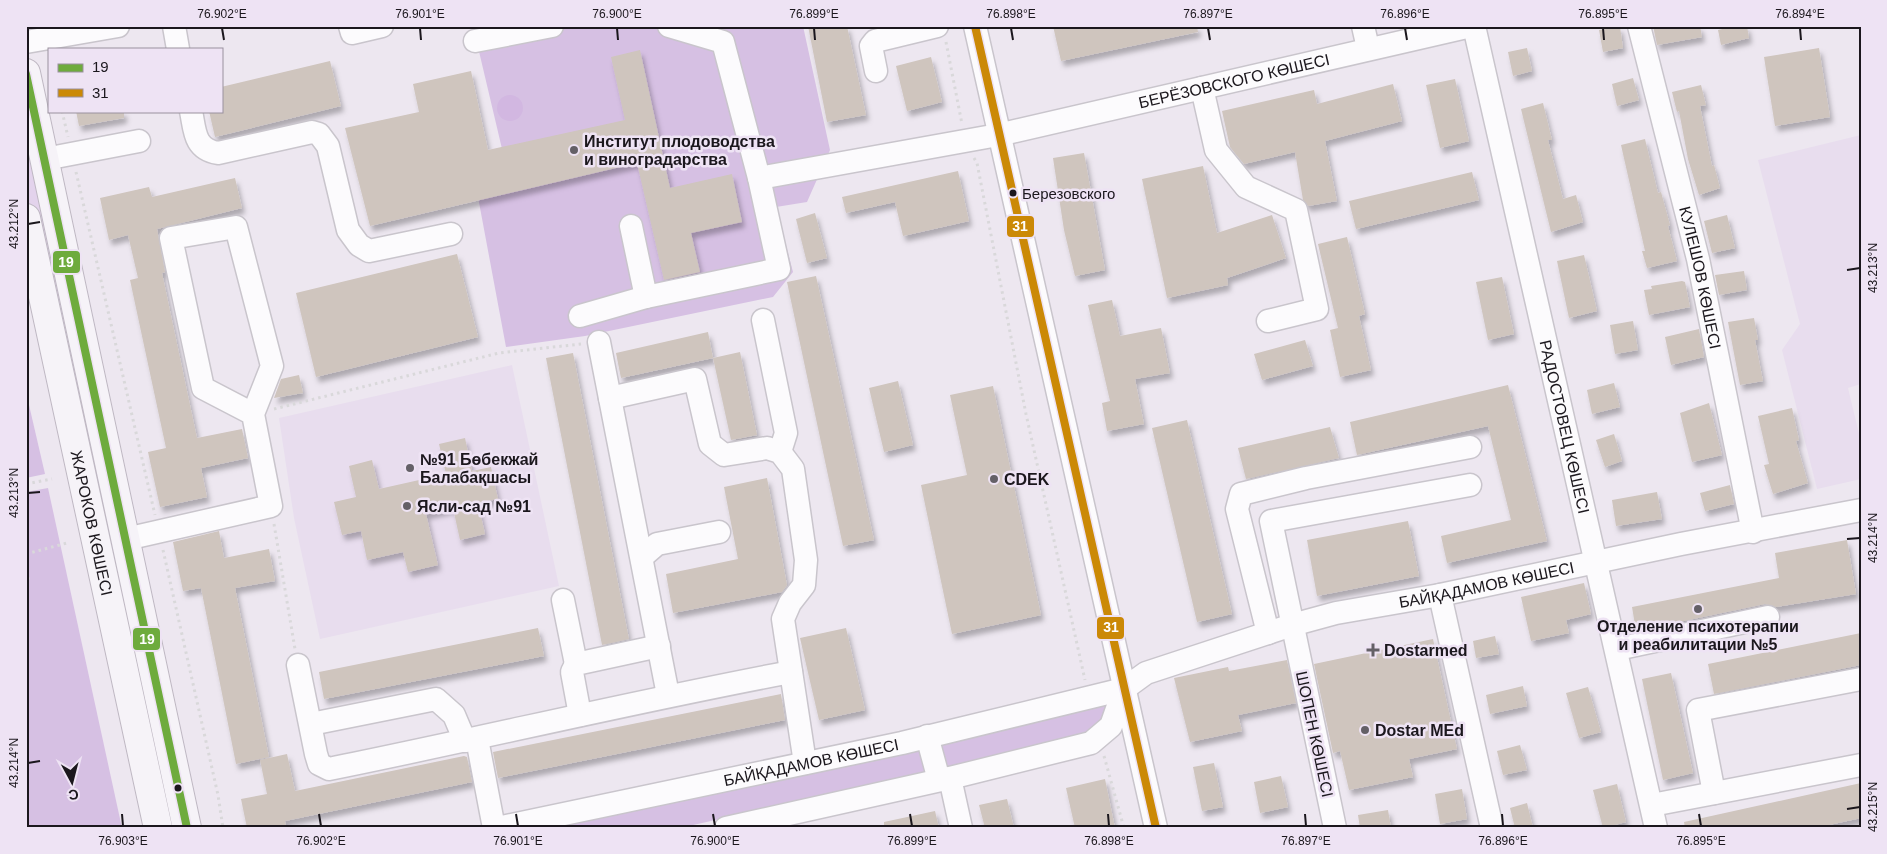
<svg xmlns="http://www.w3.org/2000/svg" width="1887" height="854" viewBox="0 0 1887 854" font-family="Helvetica,sans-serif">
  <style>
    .built { fill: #e8ddee }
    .green { fill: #e3d3ec }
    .forest { fill: #d6c0e3 }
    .water { fill: #d2b7e1 }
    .building { fill: #cfc5be; filter: url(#shadow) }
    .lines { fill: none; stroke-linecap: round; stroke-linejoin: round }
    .minor-casing { stroke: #c9c5cc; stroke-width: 25 }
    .major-casing { stroke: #bfb8c3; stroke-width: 30 }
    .path { stroke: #d9d8da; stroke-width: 3; stroke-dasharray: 2.5 4; stroke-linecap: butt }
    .minor { stroke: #fcfbfd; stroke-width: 22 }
    .major { stroke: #f6f3f8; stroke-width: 28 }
    .bus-1-casing { stroke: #eee3f4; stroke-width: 11 }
    .bus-2-casing { stroke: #eee3f4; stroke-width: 11 }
    .bus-1 { stroke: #6eab3d; stroke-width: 8 }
    .bus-2 { stroke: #cb8906; stroke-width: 8 }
    .ticks { fill: none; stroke: #1b171d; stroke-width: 2 }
    .poi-dot { fill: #646067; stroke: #eee3f4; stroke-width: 2 }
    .bus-dot { fill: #1b171d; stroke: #eee3f4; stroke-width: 2 }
    .labels { text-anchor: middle; stroke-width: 5; stroke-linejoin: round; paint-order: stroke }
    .bus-label { font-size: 15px; fill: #1b171d; stroke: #eee3f4; text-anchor: start }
    .street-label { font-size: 16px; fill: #1b171d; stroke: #eee3f4 }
    .poi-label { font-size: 16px; font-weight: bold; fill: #1b171d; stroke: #eee3f4; text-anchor: start }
    .line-badge { stroke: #eee3f4; stroke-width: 2 }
    .badge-label { font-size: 14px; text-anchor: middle; font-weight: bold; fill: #fff }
    .neatline { fill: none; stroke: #1b171d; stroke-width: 2 }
    .ticks-label { font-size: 12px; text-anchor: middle; fill: #1b171d }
  </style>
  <defs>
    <filter id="shadow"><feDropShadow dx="3" dy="5.5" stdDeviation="2.5" flood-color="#0004"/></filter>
  </defs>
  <rect width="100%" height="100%" fill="#ede7f0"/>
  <g class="built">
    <path d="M 1861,135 L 1861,384 L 1848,388 L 1861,442 L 1861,479 L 1817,489 L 1782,350 L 1800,324 L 1758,160 Z"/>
    <path d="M 512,365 L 559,586 L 320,639 L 294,518 L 279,418 Z"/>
  </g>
  <path class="green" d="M 26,117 L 110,531 L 104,533 L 100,529 L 26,197 Z"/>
  <g class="forest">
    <path d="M 473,26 L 803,26 L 830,150 L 807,202 L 776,207 L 793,272 L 773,297 L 585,336 L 506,347 L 478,197 L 511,187 Z"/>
    <path d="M 26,392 L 45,474 L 26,478 Z"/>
    <path d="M 48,488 L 122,828 L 26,828 L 26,492 Z"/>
    <path d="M 1118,695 L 1099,733 L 680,828 L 521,828 Z"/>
  </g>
  <circle class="water" cx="510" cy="108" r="13"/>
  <g class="building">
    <path d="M 808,26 L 847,26 L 866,115 L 827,122 Z"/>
    <path d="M 1053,26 L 1197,26 L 1198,32 L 1061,61 Z"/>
    <path d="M 1653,26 L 1700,26 L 1702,37 L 1657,45 Z"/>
    <path d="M 1735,26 L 1747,26 L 1749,38 L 1721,45 L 1718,30 Z"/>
    <path d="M 1620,27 L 1623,48 L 1603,52 L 1599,30 Z"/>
    <path d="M 1527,48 L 1532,71 L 1513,76 L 1508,52 Z"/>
    <path d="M 1819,48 L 1830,117 L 1775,126 L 1764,57 Z"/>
    <path d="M 640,50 L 670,188 L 732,174 L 742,222 L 691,233 L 700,272 L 664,280 L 637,163 L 370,226 L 345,128 L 419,112 L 413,84 L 471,71 L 488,150 L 625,120 L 611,57 Z"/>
    <path d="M 931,57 L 942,102 L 907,111 L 896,66 Z"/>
    <path d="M 330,61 L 341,106 L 215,137 L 209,111 L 221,111 L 221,87 Z"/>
    <path d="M 1633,78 L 1639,100 L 1617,106 L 1612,84 Z"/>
    <path d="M 1455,79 L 1469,141 L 1440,148 L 1426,85 Z"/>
    <path d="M 1393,84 L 1402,121 L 1325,141 L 1337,201 L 1308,206 L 1303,200 L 1295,152 L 1244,164 L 1230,147 L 1222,111 L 1314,90 L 1317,104 Z"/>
    <path d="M 1701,85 L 1706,105 L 1700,106 L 1712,166 L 1714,165 L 1720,188 L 1699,195 L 1688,159 L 1679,111 L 1677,112 L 1672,92 Z"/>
    <path d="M 1543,103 L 1552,140 L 1548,140 L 1563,199 L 1576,195 L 1583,222 L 1551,232 L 1521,109 Z"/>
    <path d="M 76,111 L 124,111 L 124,118 L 79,126 Z"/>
    <path d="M 1645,139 L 1658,193 L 1661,192 L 1670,225 L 1668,226 L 1677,261 L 1647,268 L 1642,251 L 1645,251 L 1621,145 Z"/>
    <path d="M 1084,153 L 1105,270 L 1075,276 L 1064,230 L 1053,158 Z"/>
    <path d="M 1203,166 L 1217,233 L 1272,215 L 1286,258 L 1227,278 L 1228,285 L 1167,298 L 1142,179 Z"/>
    <path d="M 958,171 L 969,221 L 903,236 L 895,202 L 846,213 L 842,197 Z"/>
    <path d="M 1472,172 L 1479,200 L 1356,229 L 1349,201 Z"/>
    <path d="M 235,178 L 242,208 L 157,229 L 165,272 L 162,273 L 197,438 L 242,429 L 248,458 L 201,468 L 207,497 L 160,507 L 148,452 L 166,448 L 130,280 L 138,278 L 128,235 L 109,240 L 100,198 L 149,187 L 152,197 Z"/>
    <path d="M 815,213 L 827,258 L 807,263 L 796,219 Z"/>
    <path d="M 1727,215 L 1735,248 L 1712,253 L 1704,221 Z"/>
    <path d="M 1347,237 L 1365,314 L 1359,316 L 1371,370 L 1340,377 L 1330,330 L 1338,328 L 1318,244 Z"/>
    <path d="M 457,254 L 478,337 L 316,377 L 296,293 Z"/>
    <path d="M 1584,255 L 1597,311 L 1569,318 L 1557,261 Z"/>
    <path d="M 1744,271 L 1747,290 L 1719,295 L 1715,275 Z"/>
    <path d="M 816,276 L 874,540 L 843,546 L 787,282 Z"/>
    <path d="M 1502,277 L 1514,334 L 1488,340 L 1476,282 Z"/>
    <path d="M 1682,281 L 1685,282 L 1690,307 L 1649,315 L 1644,290 L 1652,289 L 1651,286 Z"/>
    <path d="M 1112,300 L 1120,336 L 1161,328 L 1170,373 L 1135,379 L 1144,424 L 1107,431 L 1102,403 L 1110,401 L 1088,305 Z"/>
    <path d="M 1754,318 L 1758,340 L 1755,340 L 1763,381 L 1740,385 L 1728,322 Z"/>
    <path d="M 1633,321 L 1638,350 L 1615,354 L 1610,325 Z"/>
    <path d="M 1699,329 L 1704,357 L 1671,365 L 1665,337 Z"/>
    <path d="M 708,332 L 713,358 L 621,378 L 616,353 Z"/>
    <path d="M 1305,340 L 1313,366 L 1262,380 L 1254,354 Z"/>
    <path d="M 740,352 L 757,435 L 731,440 L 713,358 Z"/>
    <path d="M 573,353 L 629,639 L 602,645 L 546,358 Z"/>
    <path d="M 299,375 L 303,393 L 274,398 L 281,379 Z"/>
    <path d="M 898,381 L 913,445 L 884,452 L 869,388 Z"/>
    <path d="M 1614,383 L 1620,407 L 1592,414 L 1587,390 Z"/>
    <path d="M 1508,385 L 1547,541 L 1447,563 L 1441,536 L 1511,520 L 1488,426 L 1357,455 L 1350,422 Z"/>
    <path d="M 993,386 L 1041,615 L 952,634 L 921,485 L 967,475 L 950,395 Z"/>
    <path d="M 1709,403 L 1722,455 L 1692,462 L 1680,413 Z"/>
    <path d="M 1792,408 L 1799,440 L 1796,441 L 1808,483 L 1773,494 L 1764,465 L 1769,464 L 1758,416 Z"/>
    <path d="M 1187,420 L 1232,614 L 1197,622 L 1152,428 Z"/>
    <path d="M 1330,427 L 1339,458 L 1246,479 L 1238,448 Z"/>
    <path d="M 1614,434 L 1622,461 L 1605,467 L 1596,440 Z"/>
    <path d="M 465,438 L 472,471 L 491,467 L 498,499 L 478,503 L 485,534 L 460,540 L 453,508 L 426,514 L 438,565 L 408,572 L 403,552 L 367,560 L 361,531 L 342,535 L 334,502 L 356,497 L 349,466 L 372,460 L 379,489 L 446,474 L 439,444 Z"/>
    <path d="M 767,478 L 787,585 L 782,592 L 673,613 L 666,574 L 738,559 L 724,487 Z"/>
    <path d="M 1730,485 L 1734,504 L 1705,511 L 1700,493 Z"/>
    <path d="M 1657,492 L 1662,519 L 1616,526 L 1612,500 Z"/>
    <path d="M 1408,521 L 1419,576 L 1317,596 L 1307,540 Z"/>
    <path d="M 219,531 L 224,558 L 269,549 L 275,581 L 235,588 L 269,757 L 236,764 L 201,588 L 183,591 L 173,542 Z"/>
    <path d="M 1847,540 L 1856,594 L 1776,607 L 1765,604 L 1636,631 L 1632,607 L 1779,578 L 1775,553 Z"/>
    <path d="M 1584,583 L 1591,614 L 1566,620 L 1569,633 L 1531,641 L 1521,597 Z"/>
    <path d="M 538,628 L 544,656 L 324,699 L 319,672 Z"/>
    <path d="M 846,628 L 865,710 L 819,720 L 800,638 Z"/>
    <path d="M 1861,633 L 1861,665 L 1714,694 L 1708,664 Z"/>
    <path d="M 1495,636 L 1499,654 L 1476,658 L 1473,641 Z"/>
    <path d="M 1433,639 L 1457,749 L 1409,759 L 1413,777 L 1349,790 L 1340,751 L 1333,753 L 1314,664 Z"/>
    <path d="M 1287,660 L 1296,703 L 1238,715 L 1242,731 L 1190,742 L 1174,678 L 1228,667 L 1229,671 Z"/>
    <path d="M 1671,673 L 1693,773 L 1663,780 L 1642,679 Z"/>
    <path d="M 1523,686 L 1527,706 L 1490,714 L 1486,695 Z"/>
    <path d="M 1588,687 L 1601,732 L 1579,738 L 1566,693 Z"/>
    <path d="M 781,694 L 785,720 L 498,778 L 493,752 Z"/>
    <path d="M 1520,745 L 1527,770 L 1503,775 L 1497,751 Z"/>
    <path d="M 287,754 L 295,791 L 464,756 L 467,757 L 472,782 L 285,821 L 286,828 L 247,828 L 241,799 L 267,794 L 260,760 Z"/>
    <path d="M 1214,763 L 1223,807 L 1202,811 L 1193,767 Z"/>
    <path d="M 1281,776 L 1288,807 L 1260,813 L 1254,782 Z"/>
    <path d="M 1105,779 L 1115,828 L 1075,828 L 1066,788 Z"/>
    <path d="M 1861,783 L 1861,818 L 1815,828 L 1685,828 L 1684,822 Z"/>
    <path d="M 1617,784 L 1626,822 L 1603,828 L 1593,790 Z"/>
    <path d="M 1462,789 L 1467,819 L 1440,824 L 1435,794 Z"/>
    <path d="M 1007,799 L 1014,828 L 985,828 L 979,805 Z"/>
    <path d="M 1527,803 L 1533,828 L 1515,828 L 1510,808 Z"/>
    <path d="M 1388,810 L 1391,828 L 1360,828 L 1358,815 Z"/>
    <path d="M 935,811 L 939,828 L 884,828 L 884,822 Z"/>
  </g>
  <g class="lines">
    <defs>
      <g id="minor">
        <path d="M 174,26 L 178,49"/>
        <path d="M 350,26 L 352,33 L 382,26"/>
        <path id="s1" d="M 669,26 L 723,42 L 759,178 L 998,135 L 1471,26"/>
        <path d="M 975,26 L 1156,828"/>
        <path d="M 1363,26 L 1368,48"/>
        <path id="s2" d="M 1474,26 L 1656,828"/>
        <path id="s3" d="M 1639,26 L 1698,259 L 1753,532"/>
        <path d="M 475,41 L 552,26"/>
        <path d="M 26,42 L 118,26"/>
        <path d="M 876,71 L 871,46 L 875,41 L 937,26"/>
        <path d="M 1202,88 L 1216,150 L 1246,187 L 1296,210 L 1317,309 L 1268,321"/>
        <path d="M 191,111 C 195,131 194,149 218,153 L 312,132 L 319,134 L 328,146 L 348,230 L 359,245 L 369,251 L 451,234"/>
        <path d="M 45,159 L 139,141"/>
        <path d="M 631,226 L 646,297 L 779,269 L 759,178"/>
        <path d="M 580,316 L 646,297"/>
        <path d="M 763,320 L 786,433 L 780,452"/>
        <path d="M 599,342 L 668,695"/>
        <path d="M 610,398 L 695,379 L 710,444 L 724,455 L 767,448 L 780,452 L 793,469 L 806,560 L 804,585 L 790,603 L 783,619 L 805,763"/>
        <path d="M 126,539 L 271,506 L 253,414 L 272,366 L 236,227 L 171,238 L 203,388 L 253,414"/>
        <path d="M 642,557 L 657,544 L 719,532"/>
        <path d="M 1440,595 L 1492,828"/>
        <path d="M 563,600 L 576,664"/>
        <path d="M 1268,633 L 1237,509 L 1241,494 L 1306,478 L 1470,447"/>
        <path d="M 1617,649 L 1768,617"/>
        <path d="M 298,665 L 316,754 L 319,764 L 329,769 C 483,738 636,701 791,672"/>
        <path d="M 580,715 L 572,672 L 576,664 L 659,646"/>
        <path d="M 311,724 L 436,699 L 454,715 L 465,741"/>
        <path d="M 927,736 L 939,780"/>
        <path d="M 477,739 L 494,828"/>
        <path d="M 950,778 L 961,828"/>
        <path d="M 1714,793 L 1698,710 L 1861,679"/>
        <path d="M 1652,805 L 1861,765"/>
        <path id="s4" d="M 497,828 L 902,743 L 1124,689 L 1146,673 L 1292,625 L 1336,613 L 1440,595 L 1681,544 L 1861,510"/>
        <path d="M 726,828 L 950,778 L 1091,743 L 1111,726 L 1124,689"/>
        <path d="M 1335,828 L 1271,521 L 1470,485"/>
      </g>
      <g id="major">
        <path d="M 26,73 L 187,828"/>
        <path id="s5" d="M 26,218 L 158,828"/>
      </g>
    </defs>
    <use href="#minor" class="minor-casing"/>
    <use href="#major" class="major-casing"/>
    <g class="path">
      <path d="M 946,42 L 962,124"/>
      <path d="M 62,111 L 68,137"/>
      <path d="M 974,158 L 977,163 L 1026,414 L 1085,680"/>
      <path d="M 76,172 L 155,515"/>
      <path d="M 274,409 L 499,353 L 581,344"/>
      <path d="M 26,484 L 52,479"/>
      <path d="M 274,524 L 295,649"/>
      <path d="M 163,550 L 218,795 L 223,828"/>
      <path d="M 26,554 L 67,543"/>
      <path d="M 26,571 L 29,581 L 26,583"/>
      <path d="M 1104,756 L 1124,828"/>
    </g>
    <use href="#minor" class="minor"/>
    <use href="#major" class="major"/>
    <defs>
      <path id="bus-1" d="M 26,74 L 187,828"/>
      <path id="bus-2" d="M 975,26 L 1156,828"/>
    </defs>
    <use href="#bus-1" class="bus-1-casing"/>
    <use href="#bus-2" class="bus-2-casing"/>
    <use href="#bus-1" class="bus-1"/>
    <use href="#bus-2" class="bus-2"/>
  </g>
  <path class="ticks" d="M 222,28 L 224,40M 420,28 L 421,40M 617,28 L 618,40M 814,28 L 815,40M 1011,28 L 1013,40M 1208,28 L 1210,40M 1405,28 L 1407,40M 1603,28 L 1604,40M 1800,28 L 1801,40M 28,224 L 40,222M 1847,270 L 1860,268M 28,493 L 40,492M 1847,539 L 1860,538M 28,763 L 40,761M 1847,809 L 1860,807M 122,814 L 123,826M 319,814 L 321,826M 516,814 L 518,826M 713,814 L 715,826M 910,814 L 912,826M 1108,814 L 1109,826M 1305,814 L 1306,826M 1502,814 L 1503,826M 1699,814 L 1701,826"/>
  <g class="poi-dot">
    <circle cx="574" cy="150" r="5"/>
    <circle cx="410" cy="468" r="5"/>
    <circle cx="994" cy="479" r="5"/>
    <circle cx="407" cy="506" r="5"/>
    <circle cx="1698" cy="609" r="5"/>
    <path d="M1370.5 642.5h5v5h5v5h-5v5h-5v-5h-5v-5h5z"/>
    <circle cx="1365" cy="730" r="5"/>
  </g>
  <g class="bus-dot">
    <circle cx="1013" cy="193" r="4.5"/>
    <circle cx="178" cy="788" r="4.5"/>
  </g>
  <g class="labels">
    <g class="bus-label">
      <text x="1022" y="199">Березовского</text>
    </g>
    <g class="street-label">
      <text dy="6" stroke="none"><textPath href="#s1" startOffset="682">БЕРЁЗОВСКОГО КӨШЕСІ</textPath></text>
      <text dy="6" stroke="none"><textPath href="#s3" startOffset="259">КУЛЕШОВ КӨШЕСІ</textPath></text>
      <text dy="6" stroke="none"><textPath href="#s2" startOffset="411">РАДОСТОВЕЦ КӨШЕСІ</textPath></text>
      <text dy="6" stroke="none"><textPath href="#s5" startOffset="312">ЖАРОКОВ КӨШЕСІ</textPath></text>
      <text dy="6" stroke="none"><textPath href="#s4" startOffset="1022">БАЙҚАДАМОВ КӨШЕСІ</textPath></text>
      <text transform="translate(1315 734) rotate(78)" y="6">ШОПЕН КӨШЕСІ</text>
      <text dy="6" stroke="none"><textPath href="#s4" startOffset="321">БАЙҚАДАМОВ КӨШЕСІ</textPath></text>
    </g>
    <g class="poi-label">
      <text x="584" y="147">Институт плодоводства<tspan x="584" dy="18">и виноградарства</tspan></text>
      <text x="420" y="465">№91 Бөбекжай<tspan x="420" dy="18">Балабақшасы</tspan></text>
      <text x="1004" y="485">CDEK</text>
      <text x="417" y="512">Ясли-сад №91</text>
      <text x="1698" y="632" text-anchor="middle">Отделение психотерапии<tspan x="1698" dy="18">и реабилитации №5</tspan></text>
      <text x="1384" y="656">Dostarmed</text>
      <text x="1375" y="736">Dostar MEd</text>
    </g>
  </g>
  <g class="line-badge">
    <rect x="1006" y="215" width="29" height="23" rx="5" fill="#cb8906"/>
    <rect x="52" y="250" width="29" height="24" rx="5" fill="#6eab3d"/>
    <rect x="1096" y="616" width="29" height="24" rx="5" fill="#cb8906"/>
    <rect x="132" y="627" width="29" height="24" rx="5" fill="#6eab3d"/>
  </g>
  <g class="badge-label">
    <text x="1020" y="231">31</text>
    <text x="66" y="267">19</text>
    <text x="1111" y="632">31</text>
    <text x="147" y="644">19</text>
  </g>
  <rect width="1887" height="854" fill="none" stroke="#eee3f4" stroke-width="55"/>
  <rect x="48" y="48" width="175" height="65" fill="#eee3f4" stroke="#9a919e"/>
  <rect x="58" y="64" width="25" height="8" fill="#6eab3d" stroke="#9a919e"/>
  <text x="92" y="72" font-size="15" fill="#1b171d">19</text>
  <rect x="58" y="89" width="25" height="8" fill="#cb8906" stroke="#9a919e"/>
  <text x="92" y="98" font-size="15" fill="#1b171d">31</text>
  <g transform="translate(72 782) rotate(173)" stroke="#eee3f4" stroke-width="4" paint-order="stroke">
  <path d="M0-4L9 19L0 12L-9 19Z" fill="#1b171d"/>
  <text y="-8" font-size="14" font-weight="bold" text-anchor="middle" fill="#1b171d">С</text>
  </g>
  <rect x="28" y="28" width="1832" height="798" class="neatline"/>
  <g class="ticks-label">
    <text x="222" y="18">76.902°E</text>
    <text x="420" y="18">76.901°E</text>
    <text x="617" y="18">76.900°E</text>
    <text x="814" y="18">76.899°E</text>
    <text x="1011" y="18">76.898°E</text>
    <text x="1208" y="18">76.897°E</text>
    <text x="1405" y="18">76.896°E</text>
    <text x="1603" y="18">76.895°E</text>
    <text x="1800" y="18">76.894°E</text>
    <text transform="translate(14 224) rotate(-90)" y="4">43.212°N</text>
    <text transform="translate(1873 268) rotate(-90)" y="4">43.213°N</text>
    <text transform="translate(14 493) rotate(-90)" y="4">43.213°N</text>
    <text transform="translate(1873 538) rotate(-90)" y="4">43.214°N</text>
    <text transform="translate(14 763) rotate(-90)" y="4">43.214°N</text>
    <text transform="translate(1873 807) rotate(-90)" y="4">43.215°N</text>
    <text x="123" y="845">76.903°E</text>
    <text x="321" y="845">76.902°E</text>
    <text x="518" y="845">76.901°E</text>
    <text x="715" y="845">76.900°E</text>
    <text x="912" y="845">76.899°E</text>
    <text x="1109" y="845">76.898°E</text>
    <text x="1306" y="845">76.897°E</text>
    <text x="1503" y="845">76.896°E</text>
    <text x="1701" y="845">76.895°E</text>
  </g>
</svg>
